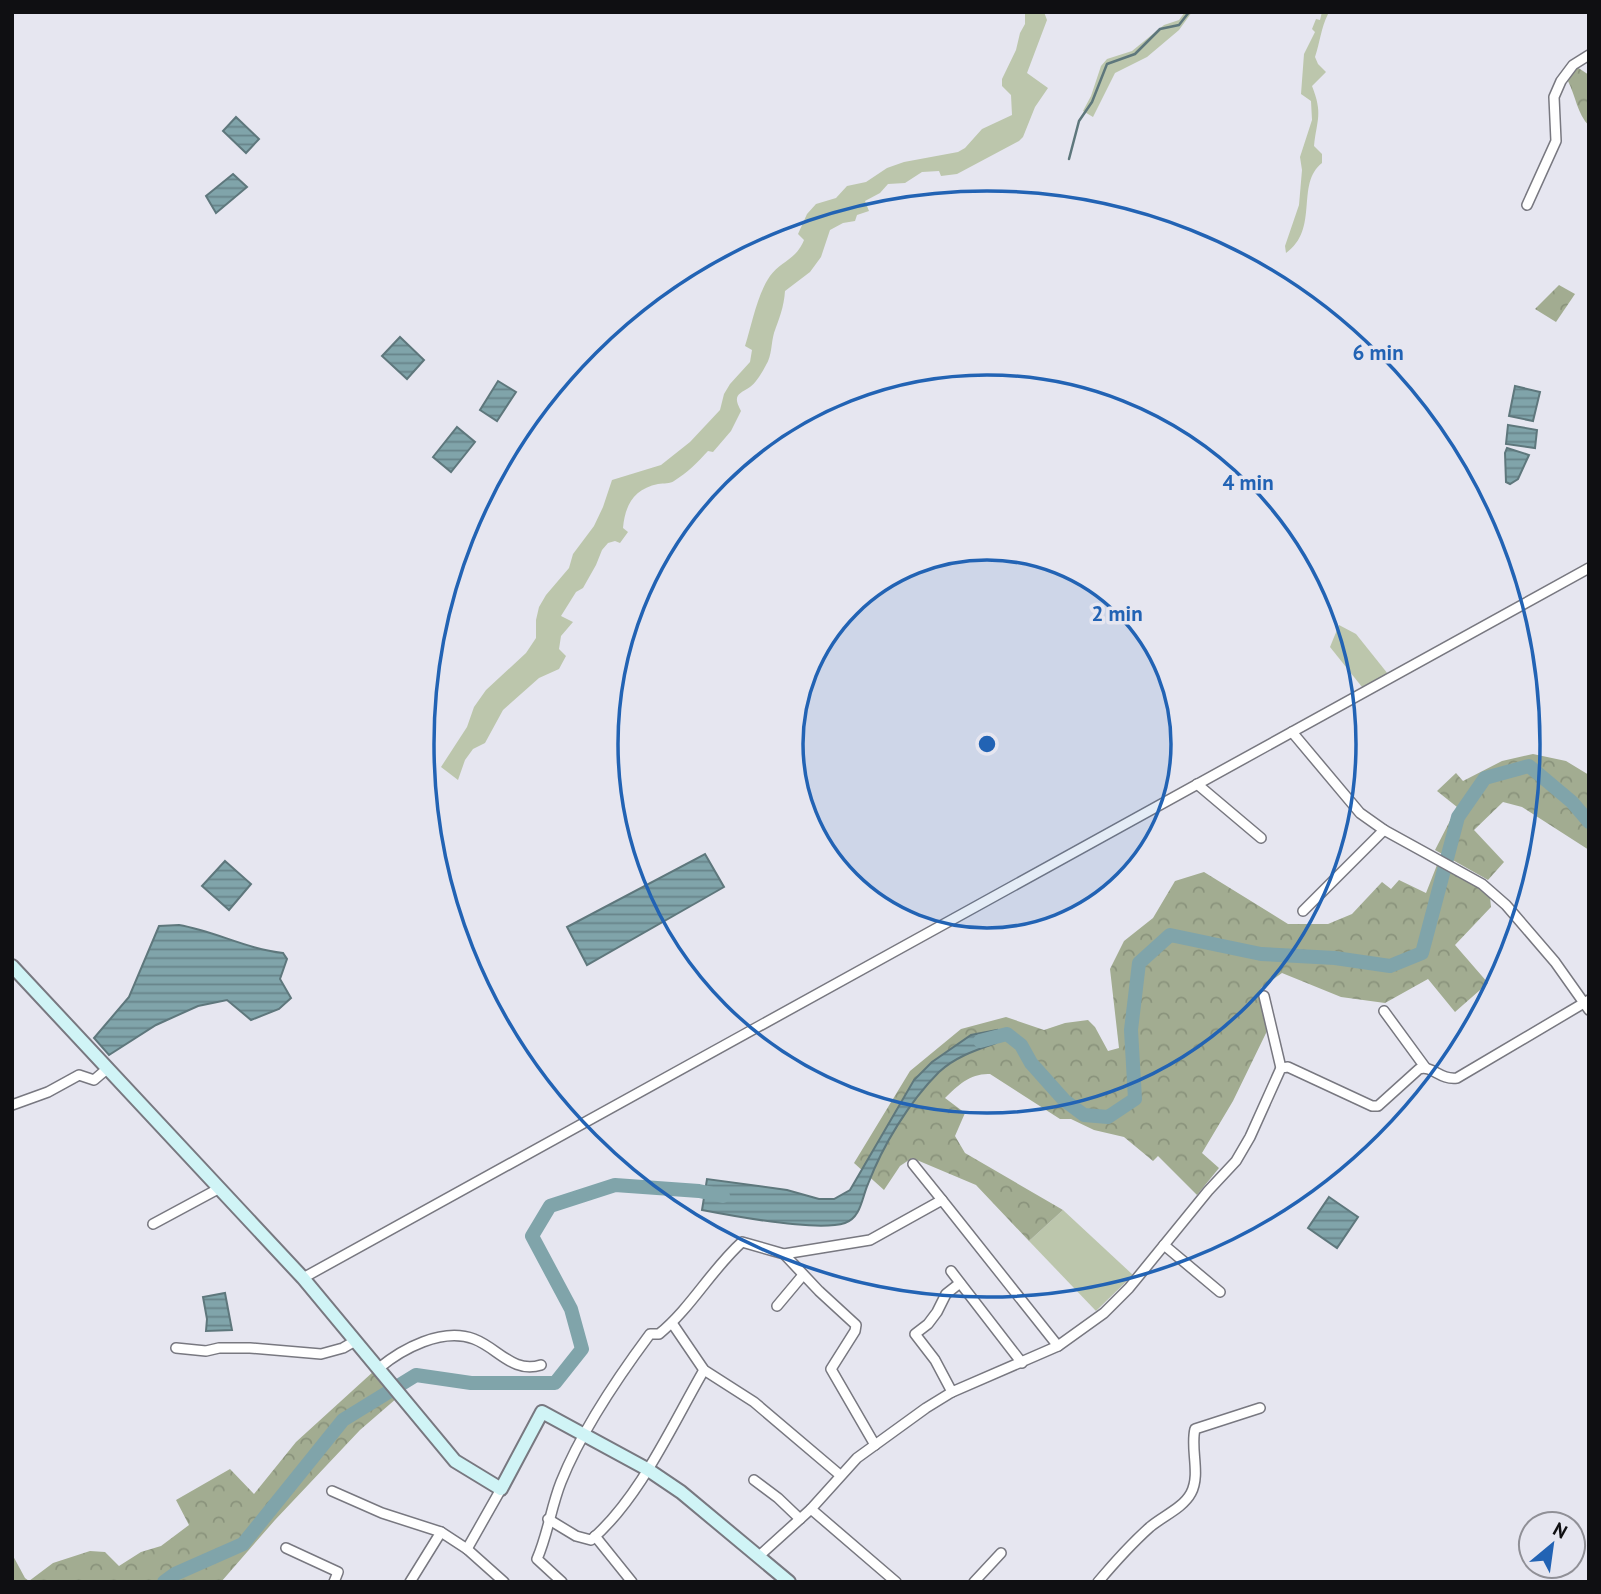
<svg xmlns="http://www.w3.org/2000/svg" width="1601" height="1594" viewBox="0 0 1601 1594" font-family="'PT Sans',sans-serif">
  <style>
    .grass { fill: #bcc6ac }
    .forest { fill: url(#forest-crowns) }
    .water { fill: url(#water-rules); stroke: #5e777c; stroke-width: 2 }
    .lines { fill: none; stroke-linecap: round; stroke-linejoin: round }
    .stream { stroke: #5e777c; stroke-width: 2.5 }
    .river { stroke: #80a4aa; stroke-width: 14 }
    .street-casing { stroke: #787880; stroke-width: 12 }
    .secondary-casing { stroke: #787880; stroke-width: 16 }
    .street { stroke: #fff; stroke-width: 9 }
    .secondary { stroke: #d0f4f6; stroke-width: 12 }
    .ring { fill: none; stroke: #2263b4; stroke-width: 3.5 }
    .centre { fill: #2263b4; stroke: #e6e6f0; stroke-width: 3.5 }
    .ring-label { font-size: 21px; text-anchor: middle; font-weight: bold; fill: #2263b4; stroke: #e6e6f0; stroke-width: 7; stroke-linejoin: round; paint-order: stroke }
  </style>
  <defs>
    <pattern id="forest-crowns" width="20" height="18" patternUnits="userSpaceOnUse" patternTransform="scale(1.75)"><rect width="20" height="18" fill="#a2ac91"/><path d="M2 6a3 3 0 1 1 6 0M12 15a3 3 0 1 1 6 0" fill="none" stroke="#8a937c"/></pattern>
    <pattern id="water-rules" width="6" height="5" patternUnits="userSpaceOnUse" patternTransform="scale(1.75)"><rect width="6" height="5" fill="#80a4aa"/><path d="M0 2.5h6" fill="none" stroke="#678489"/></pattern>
  </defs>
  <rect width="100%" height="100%" fill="#e6e6f0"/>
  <g class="grass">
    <path d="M 1025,12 L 1044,12 L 1047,20 L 1027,73 L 1048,88 L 1035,107 L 1023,137 L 1019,141 L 957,174 L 941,176 L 939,171 L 922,172 L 905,183 L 888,184 L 880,193 L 865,201 L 869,211 L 857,215 L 855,221 L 843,223 L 830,230 L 821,257 L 810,272 L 785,291 C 784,307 779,319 774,333 C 771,343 772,356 766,365 C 763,371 756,383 750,387 C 739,394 732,395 741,411 L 731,431 L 713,452 L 708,451 C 698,462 687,473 674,481 C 670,484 664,483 658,484 C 634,489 625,505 623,528 L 628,532 L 620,543 L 615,541 L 608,543 L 602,550 L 596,565 L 583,588 L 576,592 L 561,616 L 573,622 L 561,636 L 559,649 L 566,656 L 559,669 L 539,678 L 503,710 L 485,743 L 473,749 L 465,760 L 458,780 L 441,767 L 467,727 L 474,707 L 486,690 L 526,653 L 536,638 L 536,620 L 539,607 L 546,595 L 569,568 L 573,554 L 594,526 L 603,507 L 612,480 L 661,465 L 690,442 L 720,410 L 724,394 L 730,384 L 750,362 L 752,350 L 745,346 C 752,324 757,295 770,276 C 781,261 796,260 804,240 L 798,234 L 807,214 L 816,204 L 836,198 L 847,186 L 866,182 L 887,168 L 904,162 L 958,152 L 965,148 L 982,129 L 1012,115 L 1011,95 L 1002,86 L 1002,79 L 1016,50 L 1020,33 L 1025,24 Z"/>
    <path d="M 1185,12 L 1192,12 L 1179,30 L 1147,57 L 1115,73 L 1093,117 L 1083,111 L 1091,96 L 1101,66 L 1107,59 L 1132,51 L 1164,25 L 1179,20 Z"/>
    <path d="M 1322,12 L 1328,14 C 1321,28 1320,42 1315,57 L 1318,64 L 1326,72 L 1312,86 C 1323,114 1317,119 1314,146 L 1322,154 L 1322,163 C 1295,184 1320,229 1286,253 L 1285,246 L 1299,205 L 1302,170 L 1300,157 L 1312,120 L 1311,101 L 1301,94 L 1304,54 L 1315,32 L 1312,29 L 1316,19 L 1320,20 Z"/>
    <path d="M 1339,625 L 1356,634 L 1388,674 L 1362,687 L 1330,647 Z"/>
    <path d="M 1063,1210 L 1133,1275 L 1096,1311 L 1029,1241 Z"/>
  </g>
  <g class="forest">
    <path d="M 1577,67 L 1589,75 L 1589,126 C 1577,113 1576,97 1568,81 Z"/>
    <path d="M 1559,285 L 1575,294 L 1556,322 L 1535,309 Z"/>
    <path d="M 1533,754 L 1566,761 L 1589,775 L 1589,850 L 1522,807 L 1503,802 L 1474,830 L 1504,862 L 1488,880 L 1435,850 L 1457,807 L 1437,791 L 1456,773 L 1463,781 L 1502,761 Z"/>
    <path d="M 1437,865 L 1477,887 L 1490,897 L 1491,907 L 1455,945 L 1488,983 L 1455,1012 L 1428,979 L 1385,1003 L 1341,997 L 1282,973 L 1261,988 L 1259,998 L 1268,1029 L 1233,1101 L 1202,1153 L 1219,1168 L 1197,1195 L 1158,1156 L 1153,1161 L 1124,1137 L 1094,1130 L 1071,1119 L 1060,1119 L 990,1074 C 971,1073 958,1085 945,1098 L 965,1113 L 955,1136 L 965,1153 L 1063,1210 L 1029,1241 L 976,1185 L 912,1158 L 900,1166 L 884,1190 L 854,1163 L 910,1071 L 961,1029 L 1006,1017 L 1044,1030 L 1065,1023 L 1088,1020 L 1095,1027 L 1108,1051 L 1119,1048 L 1110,969 L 1124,941 L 1153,918 L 1175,881 L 1204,872 L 1288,924 L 1328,924 L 1352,914 L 1382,882 L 1391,889 L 1399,880 L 1426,893 Z"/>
    <path d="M 374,1371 L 397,1398 L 360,1430 L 275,1520 L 221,1582 L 12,1582 L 12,1554 L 25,1578 L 29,1581 L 53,1563 L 90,1551 L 105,1552 L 119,1566 L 141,1552 L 161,1546 L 189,1525 L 176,1500 L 230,1469 L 254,1494 L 296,1442 Z"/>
  </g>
  <g class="water">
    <path d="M 236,117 L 259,139 L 246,153 L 223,131 Z"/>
    <path d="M 233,174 L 247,187 L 216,213 L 206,196 Z"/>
    <path d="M 400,337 L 424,360 L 407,379 L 382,356 Z"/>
    <path d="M 498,381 L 516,392 L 497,421 L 480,410 Z"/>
    <path d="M 1515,386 L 1540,392 L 1533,421 L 1509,416 Z"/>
    <path d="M 1508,425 L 1537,430 L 1535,448 L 1506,444 Z"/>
    <path d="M 457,427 L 475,442 L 451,472 L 433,457 Z"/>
    <path d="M 1507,448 L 1529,455 L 1518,479 L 1510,484 L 1506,482 L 1505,453 Z"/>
    <path d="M 705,854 L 724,887 L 587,965 L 567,927 Z"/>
    <path d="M 225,861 L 251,884 L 229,910 L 202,886 Z"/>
    <path d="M 179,925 C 215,931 246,949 283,953 L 287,959 L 280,979 L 291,998 L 279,1009 L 251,1020 L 227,1000 L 198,1006 L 156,1025 L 109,1055 L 94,1038 L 129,997 L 159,926 Z"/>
    <path d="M 997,1030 L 996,1043 C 976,1050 955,1057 939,1072 C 909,1102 883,1145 868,1184 C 862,1197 861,1218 845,1223 C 817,1232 733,1216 702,1210 L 707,1179 L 787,1190 L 819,1199 L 834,1199 L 850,1190 L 914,1080 L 932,1062 L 971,1035 Z"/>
    <path d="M 1329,1197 L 1358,1217 L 1337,1248 L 1308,1228 Z"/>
    <path d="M 225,1293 L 232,1330 L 206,1331 L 207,1319 L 203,1297 Z"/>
  </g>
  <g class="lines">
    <path class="stream" d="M 1069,159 L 1079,121 L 1092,102 L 1107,64 L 1135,54 L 1160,29 L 1179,25 L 1189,12"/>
    <g class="river">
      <path d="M 980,1041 L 1007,1034 L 1021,1045 L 1031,1063 L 1064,1100 L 1084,1115 L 1108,1117 L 1135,1099 L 1131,1030 L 1139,963 L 1170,935 L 1261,954 L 1335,958 L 1390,966 L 1422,953 L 1458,817 L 1485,778 L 1529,766 L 1572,802 L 1589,822"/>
      <path d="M 164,1582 L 175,1574 L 243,1544 L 343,1420 L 416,1375 L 471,1383 L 555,1383 L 582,1349 L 571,1309 L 532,1236 L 550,1206 L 615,1185 L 699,1191 L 723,1196"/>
    </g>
    <defs>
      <g id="street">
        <path d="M 1527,205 L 1556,141 L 1554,97 L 1561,81 L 1573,65 L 1589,55"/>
        <path d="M 1292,732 L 1360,813 L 1384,830 L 1482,884 L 1506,905 L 1555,962 L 1589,1010"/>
        <path d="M 1197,784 L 1261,838"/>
        <path d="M 1303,911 L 1384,830"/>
        <path d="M 1264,996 L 1281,1068"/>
        <path d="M 1384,1011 L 1425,1067"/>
        <path d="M 12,1105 L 48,1092 L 79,1075 L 94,1080 L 108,1068"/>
        <path d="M 913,1164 L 942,1200"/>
        <path d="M 153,1224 L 218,1189"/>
        <path d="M 1164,1245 L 1220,1292"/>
        <path d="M 784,1254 L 819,1291 L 856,1325 L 855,1331 L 831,1369 L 875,1445"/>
        <path d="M 951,1271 L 1022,1363"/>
        <path d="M 303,1278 L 1589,568"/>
        <path d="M 777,1306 L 803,1275"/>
        <path d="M 672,1323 L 704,1370 L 754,1402 L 840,1475"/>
        <path d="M 176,1348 L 206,1351 L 219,1348 L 250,1348 L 321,1354 L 343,1348 L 355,1341"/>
        <path d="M 379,1368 C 402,1349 442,1327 474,1339 C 498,1348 513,1374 541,1365"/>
        <path d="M 952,1392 L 935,1360 L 915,1334 L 928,1324 L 937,1312 L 946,1294 L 960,1283"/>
        <path d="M 754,1480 L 778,1498 L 800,1519"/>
        <path d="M 332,1491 L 382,1513 L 441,1532 L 467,1549 L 504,1582"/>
        <path d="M 811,1509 L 896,1582"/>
        <path d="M 548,1519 L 576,1536 L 591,1540 C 640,1498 672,1425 704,1370"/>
        <path d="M 595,1536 L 632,1582"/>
        <path d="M 286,1548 L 338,1572 L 334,1582"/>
        <path d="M 467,1549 L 501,1489"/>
        <path d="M 759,1556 L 811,1509 L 857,1458 L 926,1408 L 952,1392 L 1058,1346 L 1104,1313 L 1129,1288 L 1208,1191 L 1236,1161 L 1250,1137 L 1281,1068 L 1288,1067 L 1372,1106 L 1378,1106 L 1419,1069 C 1433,1065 1439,1080 1457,1078 L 1589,1000"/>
        <path d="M 410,1582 L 441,1532"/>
        <path d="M 562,1582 L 537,1559 C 548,1534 551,1507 561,1482 C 581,1432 618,1377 650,1334 L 659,1334 C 691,1308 711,1270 742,1242 L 784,1254 L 870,1240 L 942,1200 L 1058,1346"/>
        <path d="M 974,1582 L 1001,1553"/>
        <path d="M 1098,1582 C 1114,1563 1131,1544 1150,1527 C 1163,1516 1183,1508 1191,1493 C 1201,1474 1190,1449 1195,1429 L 1260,1408"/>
      </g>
      <path id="secondary" d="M 12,966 L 303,1278 L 455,1461 L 501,1489 L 542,1412 L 647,1469 L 681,1492 L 789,1582"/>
    </defs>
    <use href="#street" class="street-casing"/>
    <use href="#secondary" class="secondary-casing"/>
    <use href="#street" class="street"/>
    <use href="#secondary" class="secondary"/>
  </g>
  <circle cx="987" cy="744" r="184" fill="#2263b4" fill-opacity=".12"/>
  <g class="ring">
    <circle cx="987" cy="744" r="184"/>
    <circle cx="987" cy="744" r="369"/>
    <circle cx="987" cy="744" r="553"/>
  </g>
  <circle cx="987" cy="744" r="10" class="centre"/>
  <g class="ring-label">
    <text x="1378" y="360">6 min</text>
    <text x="1248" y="490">4 min</text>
    <text x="1117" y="621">2 min</text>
  </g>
  <rect width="1601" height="1594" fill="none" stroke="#0f0f12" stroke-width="28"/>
  <g transform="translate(1552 1545) rotate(29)"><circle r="33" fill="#e6e6f0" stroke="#909097" stroke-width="2"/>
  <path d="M0-5L12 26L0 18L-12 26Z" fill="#2263b4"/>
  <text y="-10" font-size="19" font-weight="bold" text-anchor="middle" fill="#0f0f12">N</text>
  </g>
</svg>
